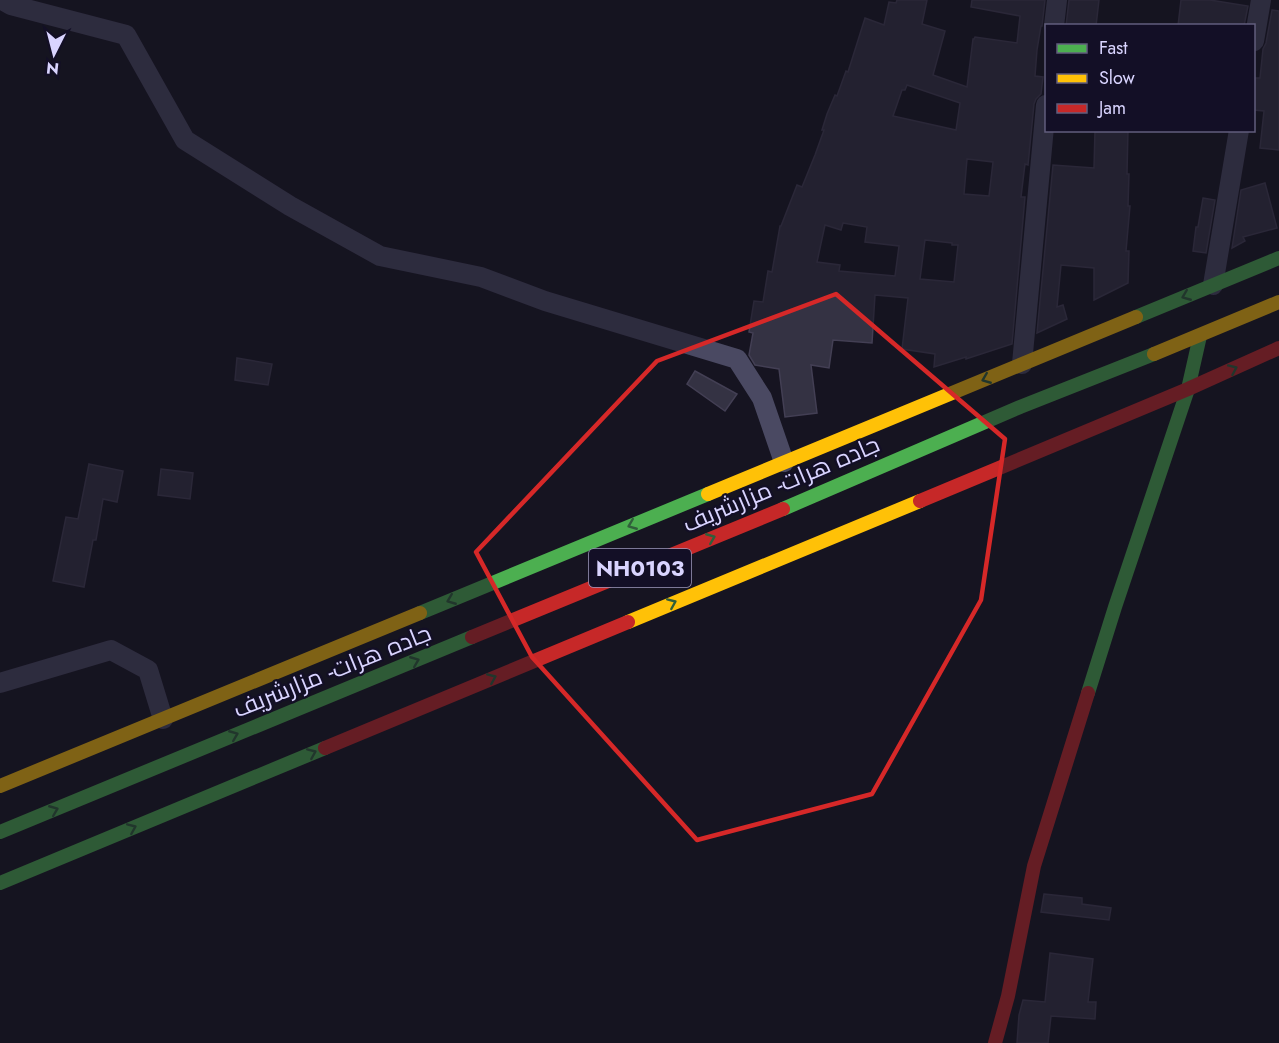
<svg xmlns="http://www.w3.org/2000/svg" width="1279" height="1043" viewBox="0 0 1279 1043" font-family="Jost,Cairo,sans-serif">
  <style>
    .building { fill: #343243; stroke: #433f54; stroke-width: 1.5; fill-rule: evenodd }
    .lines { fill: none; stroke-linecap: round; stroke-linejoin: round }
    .street { stroke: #4a4962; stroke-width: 20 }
    .fast { stroke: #4caf50; stroke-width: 14 }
    .slow { stroke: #ffc107; stroke-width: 14 }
    .jam { stroke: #c62828; stroke-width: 14 }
    .oneway { stroke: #305f3b }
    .marked { fill: none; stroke: #d62828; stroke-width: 4.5; stroke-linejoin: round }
    .labels { text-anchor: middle; stroke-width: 4.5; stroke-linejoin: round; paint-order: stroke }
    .shield { fill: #130f26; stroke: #9e99be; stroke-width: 1.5 }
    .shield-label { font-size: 22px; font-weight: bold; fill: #d9d4ff }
    .street-label { font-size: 24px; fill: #d9d4ff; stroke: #130f26 }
  </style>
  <rect width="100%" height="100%" fill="#161421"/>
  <g class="building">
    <path d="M 897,0 L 927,0 L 922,24 L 945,31 L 933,75 L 967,87 L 973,39 L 974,39 L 975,37 L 1017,43 L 1020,16 L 971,7 L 972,0 L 1045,0 L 1042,26 L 1041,26 L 1037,50 L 1035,76 L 1043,77 L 1041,94 L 1036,99 L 1034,104 L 1028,165 L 1025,164 L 1021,197 L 1025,197 L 1012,344 L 966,359 L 966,357 L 934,367 L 935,354 L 902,349 L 908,298 L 875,295 L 872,343 L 833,340 L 829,368 L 811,365 L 817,413 L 785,417 L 779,369 L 755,365 L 749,355 L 753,333 L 749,332 L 754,301 L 763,302 L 768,271 L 772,272 L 780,226 L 781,226 L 797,185 L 802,187 L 815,155 L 824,130 L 822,130 L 827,114 L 835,95 L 837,96 L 846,71 L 848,72 L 865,18 L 884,25 L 889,2 L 896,3 ZM 907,85 L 960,103 L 956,130 L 893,116 L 902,90 L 905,90 ZM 967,159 L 993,162 L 989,196 L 964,194 ZM 843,223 L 867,227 L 865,242 L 899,246 L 895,276 L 839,271 L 840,265 L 817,262 L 825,225 L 841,230 ZM 925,240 L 952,243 L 952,245 L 958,245 L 954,282 L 920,279 Z"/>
    <path d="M 1069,0 L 1099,0 L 1096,26 L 1066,26 Z"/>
    <path d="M 1181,0 L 1210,0 L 1248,6 L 1244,26 L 1178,26 Z"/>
    <path d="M 1272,10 L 1279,11 L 1279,150 L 1260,148 L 1264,111 L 1254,110 L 1255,78 L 1260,78 L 1263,49 L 1266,43 Z"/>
    <path d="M 1095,130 L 1128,130 L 1127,174 L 1129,174 L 1128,206 L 1130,206 L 1126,251 L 1129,251 L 1128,283 L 1094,300 L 1094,268 L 1061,265 L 1057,307 L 1063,305 L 1067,319 L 1037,333 L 1053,165 L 1094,168 Z"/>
    <path d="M 1265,183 L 1277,228 L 1243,237 L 1245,241 L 1232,248 L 1241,190 Z"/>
    <path d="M 1203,198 L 1215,200 L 1206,253 L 1193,251 L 1196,227 L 1198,227 Z"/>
    <path d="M 237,358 L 272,364 L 268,385 L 235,380 Z"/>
    <path d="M 695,371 L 737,394 L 725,411 L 687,384 Z"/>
    <path d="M 89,464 L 123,471 L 117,502 L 103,499 L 96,540 L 93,540 L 84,587 L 53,581 L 66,517 L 78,519 Z"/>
    <path d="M 161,469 L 193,473 L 190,499 L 158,495 Z"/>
    <path d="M 1044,894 L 1082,898 L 1082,904 L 1111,908 L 1109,920 L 1041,912 Z"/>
    <path d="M 1050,953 L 1093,959 L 1088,1002 L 1096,1002 L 1095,1019 L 1051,1016 L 1048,1043 L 1017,1043 L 1019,1015 L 1023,1000 L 1045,1002 Z"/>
  </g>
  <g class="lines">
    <g class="street">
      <path d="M 2,0 L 11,5 L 126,35 L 185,140 L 290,206 L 380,256 L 481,277 L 545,301 L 737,359 L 762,398 L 784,462"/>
      <path d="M 1054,26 L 1057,0"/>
      <path d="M 1254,41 L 1261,0"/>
      <path d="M 1213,285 L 1239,130"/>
      <path d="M 1022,364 L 1046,105"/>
      <path d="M 0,683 L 111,650 L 148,670 L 163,719"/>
    </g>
    <g class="fast">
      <path d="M 1136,317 L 1279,258"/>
      <path d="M 783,509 L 1020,407 L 1154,354"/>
      <path d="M 420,613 L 708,494"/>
      <path d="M 1088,693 L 1115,607 L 1188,389 L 1200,336"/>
      <path d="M 0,832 L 472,637"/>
      <path d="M 0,883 L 325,748"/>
    </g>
    <g class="slow">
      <path d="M 1154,354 L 1279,302"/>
      <path d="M 708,494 L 1136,317"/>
      <path d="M 628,622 L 920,501"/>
      <path d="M 0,786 L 420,613"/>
    </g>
    <g class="jam">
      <path d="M 920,501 L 1188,389 L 1279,348"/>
      <path d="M 472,637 L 783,509"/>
      <path d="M 325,748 L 628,622"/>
      <path d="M 995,1043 L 1008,996 L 1034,866 L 1088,693"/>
    </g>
  </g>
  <defs><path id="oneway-chevron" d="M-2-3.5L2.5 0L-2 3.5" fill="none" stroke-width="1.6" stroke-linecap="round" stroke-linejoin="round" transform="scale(1.5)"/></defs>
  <g class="oneway">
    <use href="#oneway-chevron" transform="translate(1186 296) rotate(158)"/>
    <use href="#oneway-chevron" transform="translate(1233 369) rotate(-24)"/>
    <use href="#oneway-chevron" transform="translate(986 379) rotate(158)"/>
    <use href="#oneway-chevron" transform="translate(632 525) rotate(158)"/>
    <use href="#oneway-chevron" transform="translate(711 538) rotate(-22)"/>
    <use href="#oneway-chevron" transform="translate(451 600) rotate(158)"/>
    <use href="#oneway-chevron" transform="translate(672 603) rotate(-23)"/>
    <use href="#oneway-chevron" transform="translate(415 661) rotate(-22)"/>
    <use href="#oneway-chevron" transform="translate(492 678) rotate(-23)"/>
    <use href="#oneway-chevron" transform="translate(234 735) rotate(-22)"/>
    <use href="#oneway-chevron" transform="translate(312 753) rotate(-23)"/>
    <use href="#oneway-chevron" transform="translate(54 810) rotate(-22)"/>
    <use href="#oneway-chevron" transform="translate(132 828) rotate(-23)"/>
  </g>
  <path d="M0 0H1279V1043H0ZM 836,294 L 1005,439 L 981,600 L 872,794 L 697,840 L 532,657 L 476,552 L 657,361 Z" fill="#161421" fill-opacity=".55" fill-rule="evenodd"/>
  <path class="marked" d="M 836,294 L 1005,439 L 981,600 L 872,794 L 697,840 L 532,657 L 476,552 L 657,361 Z"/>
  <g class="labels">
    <rect class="shield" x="589" y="549" width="102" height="38" rx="4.5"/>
    <g class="shield-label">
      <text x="640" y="576">NH0103</text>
    </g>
    <g class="street-label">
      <text transform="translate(781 484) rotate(-23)" y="8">جاده هرات- مزارشریف</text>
      <text transform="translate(332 671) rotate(-22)" y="8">جاده هرات- مزارشریف</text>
    </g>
  </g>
  <rect x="1045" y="24" width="210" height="108" fill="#130f26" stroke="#625e7d" stroke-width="1.5"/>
  <rect x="1057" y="44" width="30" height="9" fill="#4caf50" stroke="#625e7d" stroke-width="1.5"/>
  <text x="1099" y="54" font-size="18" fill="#d9d4ff">Fast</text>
  <rect x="1057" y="74" width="30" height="9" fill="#ffc107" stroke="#625e7d" stroke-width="1.5"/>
  <text x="1099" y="84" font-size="18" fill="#d9d4ff">Slow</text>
  <rect x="1057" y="104" width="30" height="9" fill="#c62828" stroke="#625e7d" stroke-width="1.5"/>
  <text x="1099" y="114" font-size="18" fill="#d9d4ff">Jam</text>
  <g transform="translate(54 54) rotate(186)" stroke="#130f26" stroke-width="4.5" paint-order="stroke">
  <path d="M0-4.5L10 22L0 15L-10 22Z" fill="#d9d4ff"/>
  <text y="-9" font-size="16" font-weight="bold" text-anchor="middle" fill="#d9d4ff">N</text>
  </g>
</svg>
